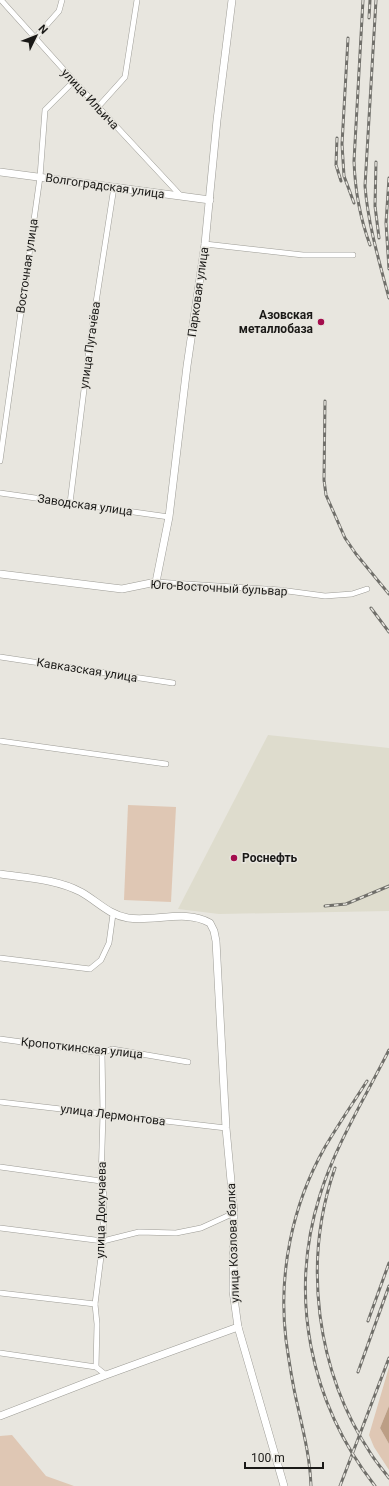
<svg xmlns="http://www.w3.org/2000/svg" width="389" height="1486" viewBox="0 0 389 1486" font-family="Roboto,sans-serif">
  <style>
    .built { fill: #dedccd }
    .green { fill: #dfc7b4 }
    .forest { fill: #bc9e85 }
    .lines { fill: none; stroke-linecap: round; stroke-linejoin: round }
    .street-casing { stroke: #9d9c96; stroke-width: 6 }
    .secondary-casing { stroke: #9d9c96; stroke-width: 8 }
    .street { stroke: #fff; stroke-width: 5 }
    .secondary { stroke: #fff; stroke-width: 7 }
    .rail-casing { stroke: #706f6a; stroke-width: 3 }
    .rail { stroke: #e8e6df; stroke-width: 1.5; stroke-dasharray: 4.5; stroke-linecap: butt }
    .poi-dot { fill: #a30d4c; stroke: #e8e6df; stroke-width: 1.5 }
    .labels { text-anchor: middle; stroke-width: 3; stroke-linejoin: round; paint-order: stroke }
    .street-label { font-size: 12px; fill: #1a1917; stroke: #e8e6df }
    .poi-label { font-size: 12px; font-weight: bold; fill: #1a1917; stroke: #e8e6df; text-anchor: end }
  </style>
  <rect width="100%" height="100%" fill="#e8e6df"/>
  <path class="built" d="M 268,735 L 389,748 L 389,911 L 219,914 L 178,909 Z"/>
  <g class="green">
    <path d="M 128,805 L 176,807 L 171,902 L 124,900 Z"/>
    <path d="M 389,1367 L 389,1406 L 380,1428 L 389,1444 L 389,1470 L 374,1447 L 369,1435 Z"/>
    <path d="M 12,1435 L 46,1476 L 74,1486 L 0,1486 L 0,1436 Z"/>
  </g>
  <path class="forest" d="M 389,1406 L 389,1444 L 380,1428 Z"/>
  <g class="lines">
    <defs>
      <g id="street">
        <path d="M 1,0 L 74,81 L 181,196"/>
        <path d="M 35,38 L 59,11 L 62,0"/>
        <path d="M 98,107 L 125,77 L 137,0"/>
        <path d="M 205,244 L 303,255 L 353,255"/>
        <path d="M 0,461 L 40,177 L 45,110 L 74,81"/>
        <path d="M 0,493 L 169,517"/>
        <path d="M 70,503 L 90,341 L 114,187"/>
        <path d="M 156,582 L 280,590 L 325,596 L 352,594 L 367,589"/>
        <path d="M 0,657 L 173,683"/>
        <path d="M 0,741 L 166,764"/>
        <path d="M 0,958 L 90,969 L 101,960 L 109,943 L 113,914"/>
        <path d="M 0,1039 L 102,1053 L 112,1049 L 188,1062"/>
        <path d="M 0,1102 L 226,1128"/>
        <path d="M 0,1167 L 101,1181"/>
        <path d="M 0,1228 L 103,1241 L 139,1232 L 176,1233 L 201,1228 L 234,1213"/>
        <path d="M 0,1293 L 95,1304"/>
        <path d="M 0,1353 L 96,1367 L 106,1375"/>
        <path d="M 96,1367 L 97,1324 L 95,1304 L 103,1241 L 104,1195 L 101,1181 L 103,1114 L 102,1053"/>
      </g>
      <g id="secondary">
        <path d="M 0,172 L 210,200"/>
        <path d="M 0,574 L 122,589 L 156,582 L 169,517 L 187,366 L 205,244 L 217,120 L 232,0"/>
        <path d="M 0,874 C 27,878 56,879 81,892 C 97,901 109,915 128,918 C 155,922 186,909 210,923 L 214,931 L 216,941 L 226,1128 L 234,1213 L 233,1291 L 238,1327 L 284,1486"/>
        <path d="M 0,1416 L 106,1375 L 238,1327"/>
      </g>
    </defs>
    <use href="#street" class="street-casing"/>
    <use href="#secondary" class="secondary-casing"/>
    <use href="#street" class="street"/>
    <use href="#secondary" class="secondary"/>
    <defs>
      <g id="rail">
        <path d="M 363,0 L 354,161 C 355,190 360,218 370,245"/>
        <path d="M 376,0 L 365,186 C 368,224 379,261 389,298"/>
        <path d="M 369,18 L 370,0"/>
        <path d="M 348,38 L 342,144 L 344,176 L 354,203"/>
        <path d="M 337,138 L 336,165 L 341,181"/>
        <path d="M 376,162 L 375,206 L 379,238"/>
        <path d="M 389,178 L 386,223 L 389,269"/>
        <path d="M 325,401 L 324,480 L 326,495 L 345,538 L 356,554 L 389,594"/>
        <path d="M 371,608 L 389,632"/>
        <path d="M 325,906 L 346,904 L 389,886"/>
        <path d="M 335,1168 C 302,1262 316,1371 371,1454 C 376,1462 383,1470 389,1478"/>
        <path d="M 368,1321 L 389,1263"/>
        <path d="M 358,1372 L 389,1286"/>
        <path d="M 311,1486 C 310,1457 303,1430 297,1403 C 292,1382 289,1361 286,1340 C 278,1274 292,1205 325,1147 C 338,1125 353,1103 367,1081"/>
        <path d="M 340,1486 L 389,1358"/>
        <path d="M 375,1486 C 310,1403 288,1296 320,1195 C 336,1144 365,1098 389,1050"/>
      </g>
    </defs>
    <use href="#rail" class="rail-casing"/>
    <use href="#rail" class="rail"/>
  </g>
  <g class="poi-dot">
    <circle cx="321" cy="322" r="4"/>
    <circle cx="234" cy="858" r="4"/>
  </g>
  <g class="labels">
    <g class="street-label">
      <text transform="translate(90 99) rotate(47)" y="4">улица Ильича</text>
      <text transform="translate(105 186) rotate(8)" y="4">Волгоградская улица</text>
      <text transform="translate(27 266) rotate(-82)" y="4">Восточная улица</text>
      <text transform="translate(198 292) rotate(-82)" y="4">Парковая улица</text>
      <text transform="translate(90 345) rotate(-82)" y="4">улица Пугачёва</text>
      <text transform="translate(85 505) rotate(8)" y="4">Заводская улица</text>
      <text transform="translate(219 588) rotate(3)" y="4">Юго-Восточный бульвар</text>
      <text transform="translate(87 670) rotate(9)" y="4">Кавказская улица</text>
      <text transform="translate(82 1048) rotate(6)" y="4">Кропоткинская улица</text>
      <text transform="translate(113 1115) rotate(7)" y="4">улица Лермонтова</text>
      <text transform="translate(101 1210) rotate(-89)" y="4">улица Докучаева</text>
      <text transform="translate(233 1243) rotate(-92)" y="4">улица Козлова балка</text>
    </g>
    <g class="poi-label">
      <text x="313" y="319">Азовская<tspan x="313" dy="14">металлобаза</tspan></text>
      <text x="242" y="862" text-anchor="start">Роснефть</text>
    </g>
  </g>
  <g transform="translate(36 36) rotate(47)" stroke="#e8e6df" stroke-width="3" paint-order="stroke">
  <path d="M0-3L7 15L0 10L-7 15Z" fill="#1a1917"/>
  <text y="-6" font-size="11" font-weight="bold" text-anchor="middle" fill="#1a1917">N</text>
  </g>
  <path d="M245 1462v6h78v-6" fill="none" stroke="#1a1917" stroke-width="2"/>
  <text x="251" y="1462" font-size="12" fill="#1a1917" stroke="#e8e6df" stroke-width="3" paint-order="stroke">100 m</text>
</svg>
